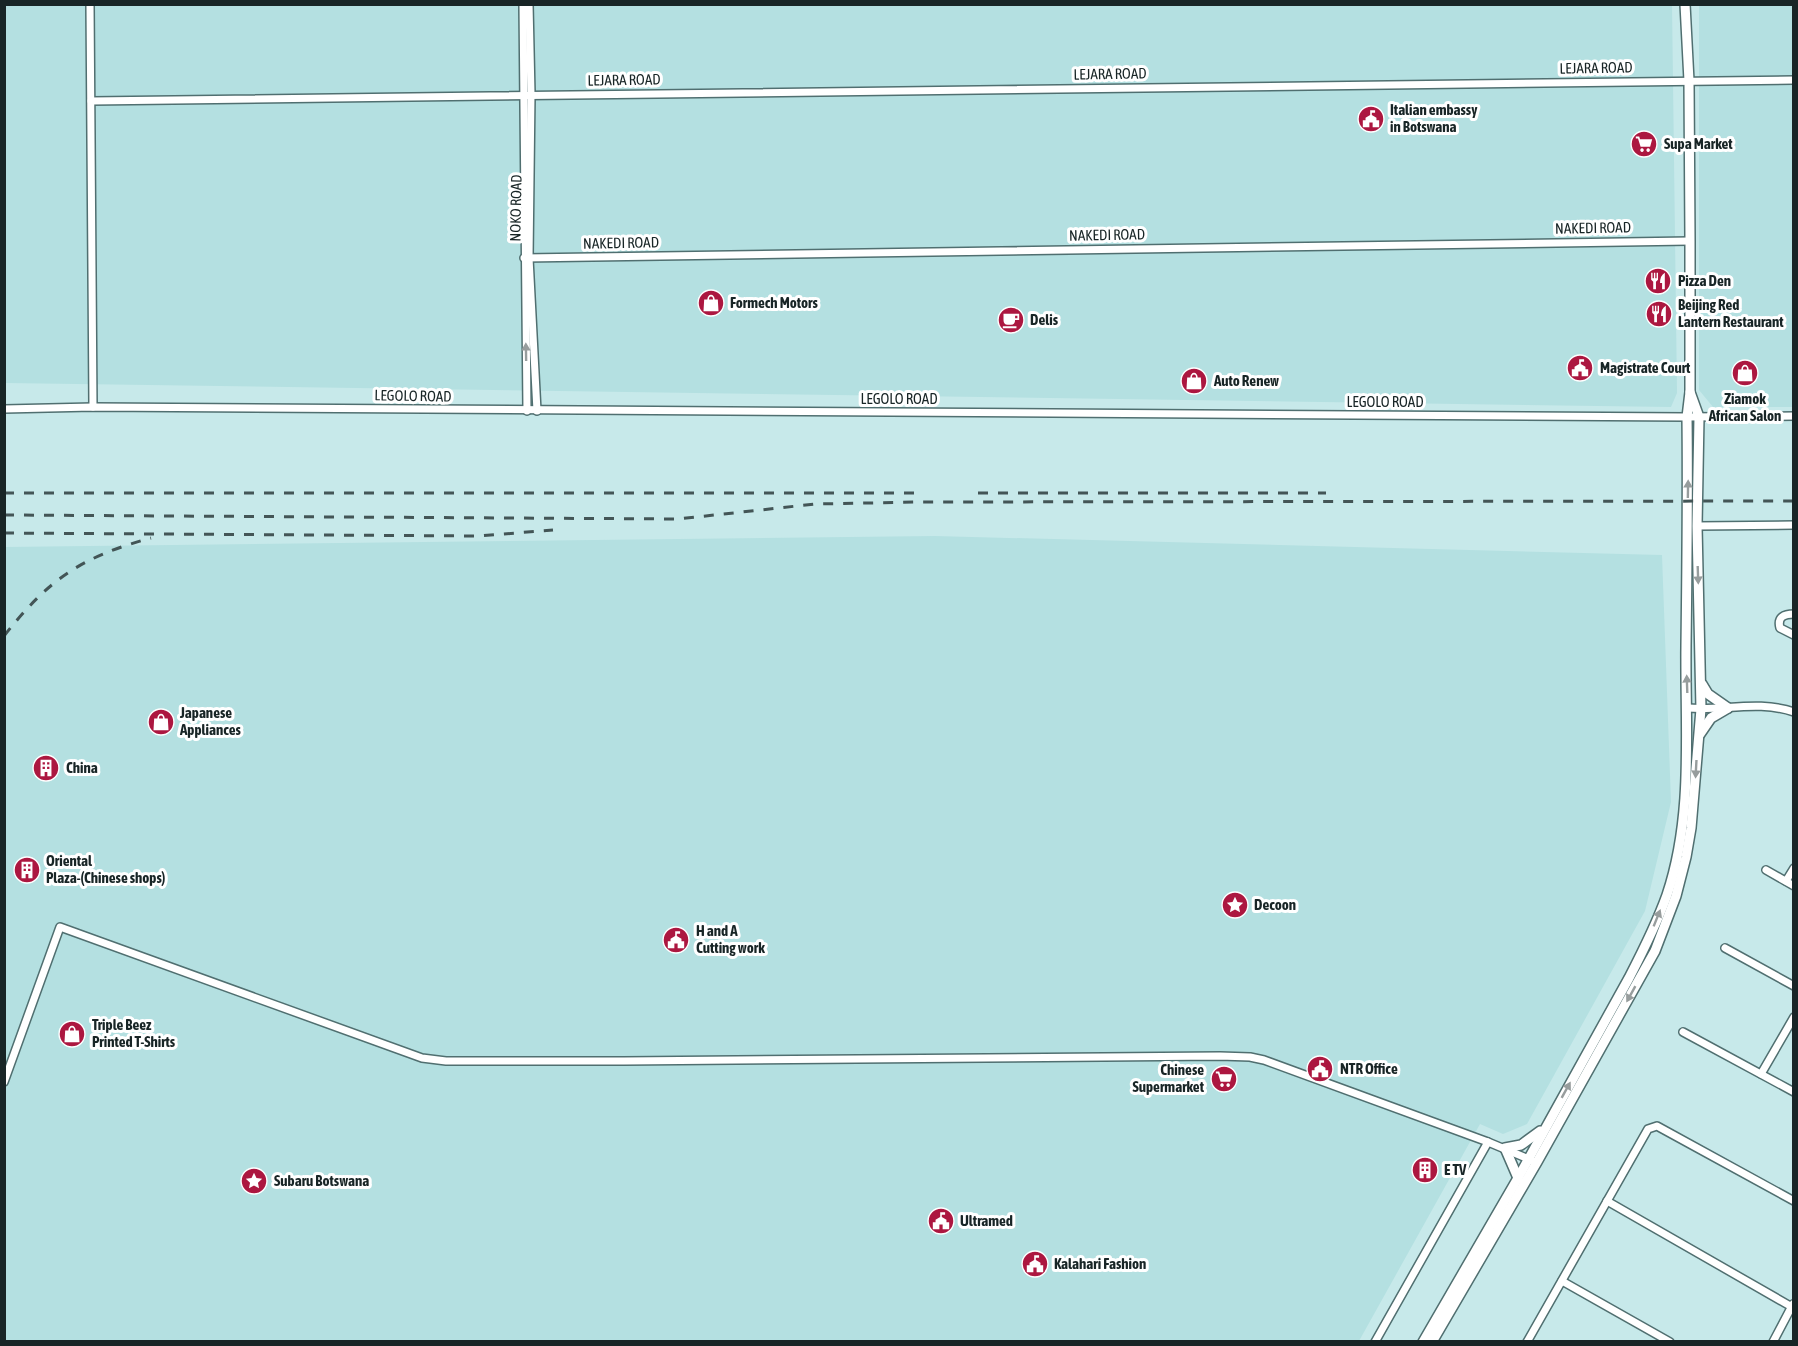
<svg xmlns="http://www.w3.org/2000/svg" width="1798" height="1346" viewBox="0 0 1798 1346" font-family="'Asap Condensed',sans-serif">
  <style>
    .built { fill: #b4e0e1 }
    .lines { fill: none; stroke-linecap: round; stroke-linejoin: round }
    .street-casing { stroke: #506f70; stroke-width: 10 }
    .secondary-casing { stroke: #506f70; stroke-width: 12 }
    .street { stroke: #fff; stroke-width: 7 }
    .secondary { stroke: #fff; stroke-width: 9 }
    .rail { stroke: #435556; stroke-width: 3; stroke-dasharray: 10 10; stroke-linecap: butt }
    .oneway { fill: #979d9d }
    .labels { text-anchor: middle; stroke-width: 6; stroke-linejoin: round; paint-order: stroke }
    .street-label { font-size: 15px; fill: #182526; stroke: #fff }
    .poi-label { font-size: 15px; font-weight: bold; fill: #182526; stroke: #fff; text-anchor: start }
  </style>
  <rect width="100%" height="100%" fill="#c7e9ea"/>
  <g class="built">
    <path d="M 5,5 L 1672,5 L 1677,393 L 1671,407 L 5,383 Z"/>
    <path d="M 1699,5 L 1793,5 L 1793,407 L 1713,407 L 1699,390 Z"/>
    <path d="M 935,536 L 1662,555 L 1671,802 L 1645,911 L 1527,1124 L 1503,1134 L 1480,1124 L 1359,1341 L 5,1342 L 5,547 Z"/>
  </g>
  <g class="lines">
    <defs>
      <g id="street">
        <path d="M 90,4 L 93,407"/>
        <path d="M 523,4 L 527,411"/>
        <path d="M 529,4 L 531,94 L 529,258 L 537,411"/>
        <path d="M 91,101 L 1794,80"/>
        <path d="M 524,258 L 1690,241"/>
        <path d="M 4,409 L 93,407 L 1687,417 L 1794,416"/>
        <path d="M 1697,526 L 1794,525"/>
        <path d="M 1794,614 C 1784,614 1777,617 1780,628 L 1794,635"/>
        <path d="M 1688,708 C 1722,711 1760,700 1794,712"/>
        <path d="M 1766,870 L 1794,886"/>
        <path d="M 1786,881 L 1794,868"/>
        <path d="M 1725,948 L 1794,986"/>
        <path d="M 1683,1032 L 1794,1092"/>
        <path d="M 1761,1074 L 1794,1017"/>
        <path d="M 4,1082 L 60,927 L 422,1058 L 446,1061 L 624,1061 L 1220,1056 L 1250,1057 L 1264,1060 L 1488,1142 L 1531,1160"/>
        <path d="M 1607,1201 L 1792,1307"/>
        <path d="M 1562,1281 L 1670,1342"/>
        <path d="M 1375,1342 L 1488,1142"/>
        <path d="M 1527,1342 L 1648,1129 L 1657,1126 L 1794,1201"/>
        <path d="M 1773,1342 L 1793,1304"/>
      </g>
      <g id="secondary">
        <path d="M 1702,684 L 1708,694 L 1728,708"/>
        <path d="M 1700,734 L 1711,718 L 1728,708"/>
        <path d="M 1518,1178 L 1505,1148 L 1521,1145 L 1540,1131"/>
        <path d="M 1423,1342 L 1518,1178 L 1629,978 C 1643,951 1657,923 1667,895 C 1694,815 1685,728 1686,646 C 1687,570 1688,493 1687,417 L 1690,392 L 1690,241 L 1689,81 L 1685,4"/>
        <path d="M 1432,1342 L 1537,1162 L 1655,951 L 1676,896 L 1686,857 L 1691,828 L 1701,709 L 1697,526 L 1699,417 L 1690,392"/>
      </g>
    </defs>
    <use href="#street" class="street-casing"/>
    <use href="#secondary" class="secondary-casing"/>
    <use href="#street" class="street"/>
    <use href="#secondary" class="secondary"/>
    <g class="rail">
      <path d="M 4,493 L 924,493"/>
      <path d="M 978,493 L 1326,493"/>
      <path d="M 4,515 L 678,519 L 815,504 L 919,502 L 1794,501"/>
      <path d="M 4,533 L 479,536 L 553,530"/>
      <path d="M 4,636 C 49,579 81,557 151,538"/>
    </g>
  </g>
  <defs><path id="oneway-solid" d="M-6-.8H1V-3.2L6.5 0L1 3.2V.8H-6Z" transform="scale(1.5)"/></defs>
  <g class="oneway">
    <use href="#oneway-solid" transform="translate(526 352) rotate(-91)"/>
    <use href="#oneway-solid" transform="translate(1688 489) rotate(-89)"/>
    <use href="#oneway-solid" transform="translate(1698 575) rotate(88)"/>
    <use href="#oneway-solid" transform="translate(1687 684) rotate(-92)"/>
    <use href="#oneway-solid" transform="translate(1696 769) rotate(93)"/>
    <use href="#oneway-solid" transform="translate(1657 918) rotate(-68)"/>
    <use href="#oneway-solid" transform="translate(1631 994) rotate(119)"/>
    <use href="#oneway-solid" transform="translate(1566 1090) rotate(-61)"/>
  </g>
  <defs>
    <symbol id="civic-disc" viewBox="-11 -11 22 22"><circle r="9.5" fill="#ac1740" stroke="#fff"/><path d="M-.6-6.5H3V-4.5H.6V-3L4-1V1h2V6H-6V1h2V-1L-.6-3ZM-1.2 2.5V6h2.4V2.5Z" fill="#fff"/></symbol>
    <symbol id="supermarket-disc" viewBox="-11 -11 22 22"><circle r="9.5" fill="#ac1740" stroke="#fff"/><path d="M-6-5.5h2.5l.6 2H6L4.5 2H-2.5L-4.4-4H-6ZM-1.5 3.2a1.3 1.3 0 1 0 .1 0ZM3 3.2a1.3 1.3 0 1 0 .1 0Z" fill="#fff"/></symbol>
    <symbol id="restaurant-disc" viewBox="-11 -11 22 22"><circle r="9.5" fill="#ac1740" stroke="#fff"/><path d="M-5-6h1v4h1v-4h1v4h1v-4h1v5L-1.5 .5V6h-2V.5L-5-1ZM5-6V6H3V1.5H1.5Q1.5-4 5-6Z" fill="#fff"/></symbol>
    <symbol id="shop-disc" viewBox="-11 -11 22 22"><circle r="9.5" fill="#ac1740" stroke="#fff"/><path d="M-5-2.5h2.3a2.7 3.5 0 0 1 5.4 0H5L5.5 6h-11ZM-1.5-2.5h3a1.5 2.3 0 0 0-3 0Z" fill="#fff"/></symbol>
    <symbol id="cafe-disc" viewBox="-11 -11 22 22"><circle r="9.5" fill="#ac1740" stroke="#fff"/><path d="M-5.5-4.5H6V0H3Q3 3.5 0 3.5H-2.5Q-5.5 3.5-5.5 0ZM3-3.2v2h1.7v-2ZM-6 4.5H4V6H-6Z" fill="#fff"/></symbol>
    <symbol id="building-disc" viewBox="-11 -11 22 22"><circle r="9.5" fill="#ac1740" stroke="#fff"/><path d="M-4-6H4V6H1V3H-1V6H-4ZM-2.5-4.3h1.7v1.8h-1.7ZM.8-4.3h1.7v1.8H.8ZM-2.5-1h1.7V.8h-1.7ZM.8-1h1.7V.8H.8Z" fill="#fff"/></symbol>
    <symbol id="sight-disc" viewBox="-11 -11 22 22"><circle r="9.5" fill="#ac1740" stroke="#fff"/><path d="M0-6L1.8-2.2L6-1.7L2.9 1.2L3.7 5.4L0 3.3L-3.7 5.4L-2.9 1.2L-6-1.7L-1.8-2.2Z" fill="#fff"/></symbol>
  </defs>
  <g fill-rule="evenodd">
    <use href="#civic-disc" x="1356" y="104" width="30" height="30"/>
    <use href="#supermarket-disc" x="1629" y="129" width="30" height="30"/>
    <use href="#restaurant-disc" x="1643" y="266" width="30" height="30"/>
    <use href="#shop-disc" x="696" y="288" width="30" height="30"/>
    <use href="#restaurant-disc" x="1644" y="299" width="30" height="30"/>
    <use href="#cafe-disc" x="996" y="305" width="30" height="30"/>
    <use href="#civic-disc" x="1565" y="353" width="30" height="30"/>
    <use href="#shop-disc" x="1730" y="358" width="30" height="30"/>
    <use href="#shop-disc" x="1179" y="366" width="30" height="30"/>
    <use href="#shop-disc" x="146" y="707" width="30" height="30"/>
    <use href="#building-disc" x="31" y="753" width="30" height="30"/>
    <use href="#building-disc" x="12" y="855" width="30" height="30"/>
    <use href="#sight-disc" x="1220" y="890" width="30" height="30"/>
    <use href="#civic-disc" x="661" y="925" width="30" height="30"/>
    <use href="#shop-disc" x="57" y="1019" width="30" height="30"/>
    <use href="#civic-disc" x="1305" y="1054" width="30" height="30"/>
    <use href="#supermarket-disc" x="1209" y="1064" width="30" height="30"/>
    <use href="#building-disc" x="1410" y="1155" width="30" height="30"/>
    <use href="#sight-disc" x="239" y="1166" width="30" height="30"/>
    <use href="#civic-disc" x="926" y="1206" width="30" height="30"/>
    <use href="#civic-disc" x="1020" y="1249" width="30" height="30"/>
  </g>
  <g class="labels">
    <g class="street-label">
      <text transform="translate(1596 68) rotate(-1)" y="5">LEJARA ROAD</text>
      <text transform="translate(1110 74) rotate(-1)" y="5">LEJARA ROAD</text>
      <text transform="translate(624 80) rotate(-1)" y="5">LEJARA ROAD</text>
      <text transform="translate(516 208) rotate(-89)" y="5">NOKO ROAD</text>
      <text transform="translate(1593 228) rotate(-1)" y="5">NAKEDI ROAD</text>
      <text transform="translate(1107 235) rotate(-1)" y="5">NAKEDI ROAD</text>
      <text transform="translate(621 243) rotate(-1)" y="5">NAKEDI ROAD</text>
      <text transform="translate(413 396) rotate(1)" y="5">LEGOLO ROAD</text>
      <text x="899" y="404">LEGOLO ROAD</text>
      <text x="1385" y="407">LEGOLO ROAD</text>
    </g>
    <g class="poi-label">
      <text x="1390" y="115">Italian embassy<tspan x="1390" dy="17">in Botswana</tspan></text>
      <text x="1664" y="149">Supa Market</text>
      <text x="1678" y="286">Pizza Den</text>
      <text x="730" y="308">Formech Motors</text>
      <text x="1678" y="310">Beijing Red<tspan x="1678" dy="17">Lantern Restaurant</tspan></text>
      <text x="1030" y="325">Delis</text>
      <text x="1600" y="373">Magistrate Court</text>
      <text x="1214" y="386">Auto Renew</text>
      <text x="1745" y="404" text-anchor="middle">Ziamok<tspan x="1745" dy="17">African Salon</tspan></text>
      <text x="180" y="718">Japanese<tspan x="180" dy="17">Appliances</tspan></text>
      <text x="66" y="773">China</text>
      <text x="46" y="866">Oriental<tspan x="46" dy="17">Plaza-(Chinese shops)</tspan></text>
      <text x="1254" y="910">Decoon</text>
      <text x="696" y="936">H and A<tspan x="696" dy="17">Cutting work</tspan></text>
      <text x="92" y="1030">Triple Beez<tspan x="92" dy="17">Printed T-Shirts</tspan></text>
      <text x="1340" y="1074">NTR Office</text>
      <text x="1204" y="1075" text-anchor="end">Chinese<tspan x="1204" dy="17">Supermarket</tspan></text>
      <text x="1444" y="1175">E TV</text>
      <text x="274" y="1186">Subaru Botswana</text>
      <text x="960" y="1226">Ultramed</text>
      <text x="1054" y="1269">Kalahari Fashion</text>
    </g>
  </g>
  <rect width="1798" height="1346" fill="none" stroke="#182526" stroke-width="12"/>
</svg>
